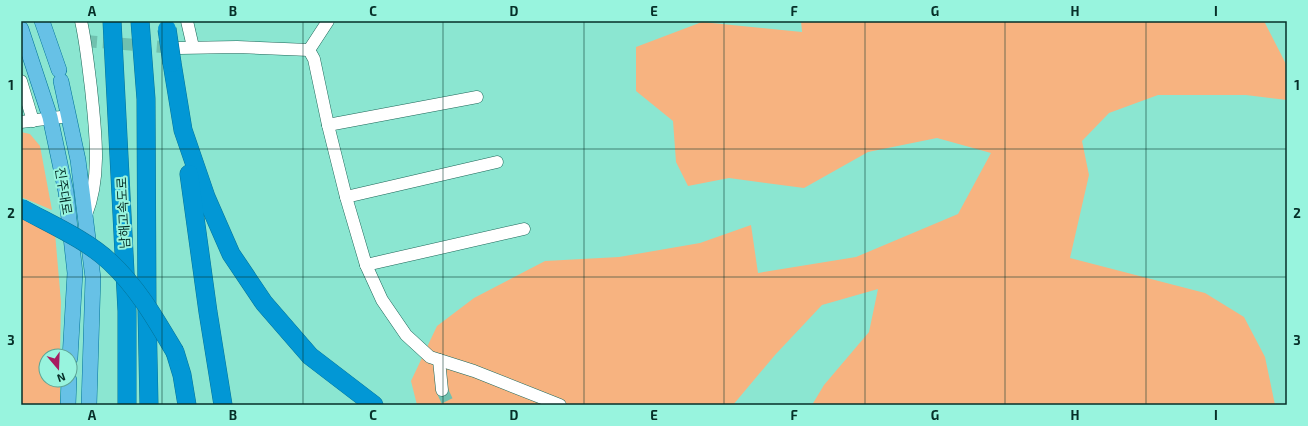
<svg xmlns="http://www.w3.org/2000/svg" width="1308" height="426" viewBox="0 0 1308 426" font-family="'Exo 2','Noto Sans KR',sans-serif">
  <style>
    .green { fill: #f7b380 }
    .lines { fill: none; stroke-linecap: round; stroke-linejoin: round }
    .minor-tunnel { stroke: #70c1af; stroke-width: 12; stroke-dasharray: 12 6; stroke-linecap: butt }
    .minor-casing { stroke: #1e6759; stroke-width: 13 }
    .major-casing { stroke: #037398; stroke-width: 16 }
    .highway-casing { stroke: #037398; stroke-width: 19 }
    .minor { stroke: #fff; stroke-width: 12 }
    .major { stroke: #67c1e6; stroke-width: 15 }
    .highway { stroke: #0297d5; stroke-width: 18 }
    .highway-bridge-casing { stroke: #037398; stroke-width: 19; stroke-linecap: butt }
    .highway-bridge { stroke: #0297d5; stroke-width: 18 }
    .grid { fill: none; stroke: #062f28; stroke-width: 1; stroke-opacity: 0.55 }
    .labels { text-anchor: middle; stroke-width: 4; stroke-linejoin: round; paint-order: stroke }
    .street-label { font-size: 13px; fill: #062f28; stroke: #98f4de }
    .neatline { fill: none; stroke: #062f28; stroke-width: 1.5 }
    .grid-label { font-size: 13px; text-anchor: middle; font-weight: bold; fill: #062f28 }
  </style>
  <rect width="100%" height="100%" fill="#8be6d1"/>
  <g class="green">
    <path d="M 801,21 L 1264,21 L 1287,66 L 1287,100 L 1246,95 L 1158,95 L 1109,113 L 1082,141 L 1089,175 L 1070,258 L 1205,293 L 1244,317 L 1265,357 L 1275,405 L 812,405 L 824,385 L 869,332 L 878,289 L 822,305 L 775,355 L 733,405 L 417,405 L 411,381 L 437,326 L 474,298 L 545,261 L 619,257 L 700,243 L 751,225 L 758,273 L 856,257 L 958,214 L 991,153 L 937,138 L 868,152 L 804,188 L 729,178 L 688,186 L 676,162 L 673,121 L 636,91 L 636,47 L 702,22 L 802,32 Z"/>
    <path d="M 21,132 L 30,134 L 40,146 L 52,210 L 21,197 Z"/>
    <path d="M 21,214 L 55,233 L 61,302 L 60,356 L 46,356 L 46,380 L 60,380 L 60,405 L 21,405 Z"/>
  </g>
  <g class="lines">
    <g class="minor-tunnel">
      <path d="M 85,41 L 176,48"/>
      <path d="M 442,390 L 449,405"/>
    </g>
    <defs>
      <g id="minor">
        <path d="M 81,21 C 86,43 88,65 91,88 C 95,129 102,175 86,215"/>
        <path d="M 187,21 L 193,47"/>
        <path d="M 179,48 L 237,47 L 309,50"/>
        <path d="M 309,50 L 314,59 L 328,125 L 477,97"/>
        <path d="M 309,50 L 328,21"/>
        <path d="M 21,81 L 33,121"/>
        <path d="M 21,122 L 69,116"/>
        <path d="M 328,125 L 346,197 L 366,265 L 524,229"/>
        <path d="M 346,197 L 497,162"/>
        <path d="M 366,265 L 382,300 L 406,335 L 430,357 L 474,371 L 560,405"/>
        <path d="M 439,360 L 442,390"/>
      </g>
      <g id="major">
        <path d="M 42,21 L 59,70"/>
        <path d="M 21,29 L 50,117 L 66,192 L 75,273 L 70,358"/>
        <path d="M 61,81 L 78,160 L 93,278 L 89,405"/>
        <path d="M 68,405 L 69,380"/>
      </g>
      <g id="highway">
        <path d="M 112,21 L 127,311 L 127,405"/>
        <path d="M 140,21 L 146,99 L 147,309 L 149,405"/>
        <path d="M 172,63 L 183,130 L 206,197 L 231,254 L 264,303 L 310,356 L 374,405"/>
        <path d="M 189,174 L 208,312 L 223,405"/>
        <path d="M 175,352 L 182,375 L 187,405"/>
      </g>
    </defs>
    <use href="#minor" class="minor-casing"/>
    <use href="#major" class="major-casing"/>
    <use href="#highway" class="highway-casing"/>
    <use href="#minor" class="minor"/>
    <use href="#major" class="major"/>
    <use href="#highway" class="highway"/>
    <defs>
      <g id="highway-bridge">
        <path d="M 167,29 L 172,63"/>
        <path d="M 21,208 C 50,224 87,240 110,262 C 138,288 156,320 175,352"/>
      </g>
    </defs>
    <use href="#highway-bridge" class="highway-bridge-casing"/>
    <use href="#highway-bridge" class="highway-bridge"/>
  </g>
  <path class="grid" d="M 162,21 L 162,405M 303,21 L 303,405M 443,21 L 443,405M 584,21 L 584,405M 724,21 L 724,405M 865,21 L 865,405M 1005,21 L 1005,405M 1146,21 L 1146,405M 21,149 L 1287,149M 21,277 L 1287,277"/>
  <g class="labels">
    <g class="street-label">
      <text transform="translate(64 191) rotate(81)" y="5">진주대로</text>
      <text transform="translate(123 213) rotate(-93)" y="5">남해고속도로</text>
    </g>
  </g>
  <rect width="1308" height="426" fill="none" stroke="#98f4de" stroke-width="44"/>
  <g transform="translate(58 368) rotate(161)"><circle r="19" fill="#98f4de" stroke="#5ea595"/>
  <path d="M0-3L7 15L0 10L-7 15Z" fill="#a71c61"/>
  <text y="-6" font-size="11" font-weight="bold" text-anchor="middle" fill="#062f28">N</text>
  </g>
  <rect x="22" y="22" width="1264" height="382" class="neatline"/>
  <g class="grid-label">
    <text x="92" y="16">A</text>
    <text x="233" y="16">B</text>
    <text x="373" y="16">C</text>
    <text x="514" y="16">D</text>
    <text x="654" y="16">E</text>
    <text x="794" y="16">F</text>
    <text x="935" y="16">G</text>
    <text x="1075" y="16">H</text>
    <text x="1216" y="16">I</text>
    <text x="11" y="90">1</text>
    <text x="1297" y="90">1</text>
    <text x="11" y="218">2</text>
    <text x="1297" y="218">2</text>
    <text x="11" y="345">3</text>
    <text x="1297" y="345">3</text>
    <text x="92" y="420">A</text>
    <text x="233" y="420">B</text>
    <text x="373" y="420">C</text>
    <text x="514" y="420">D</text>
    <text x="654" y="420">E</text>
    <text x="794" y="420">F</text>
    <text x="935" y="420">G</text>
    <text x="1075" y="420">H</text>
    <text x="1216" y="420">I</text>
  </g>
</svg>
